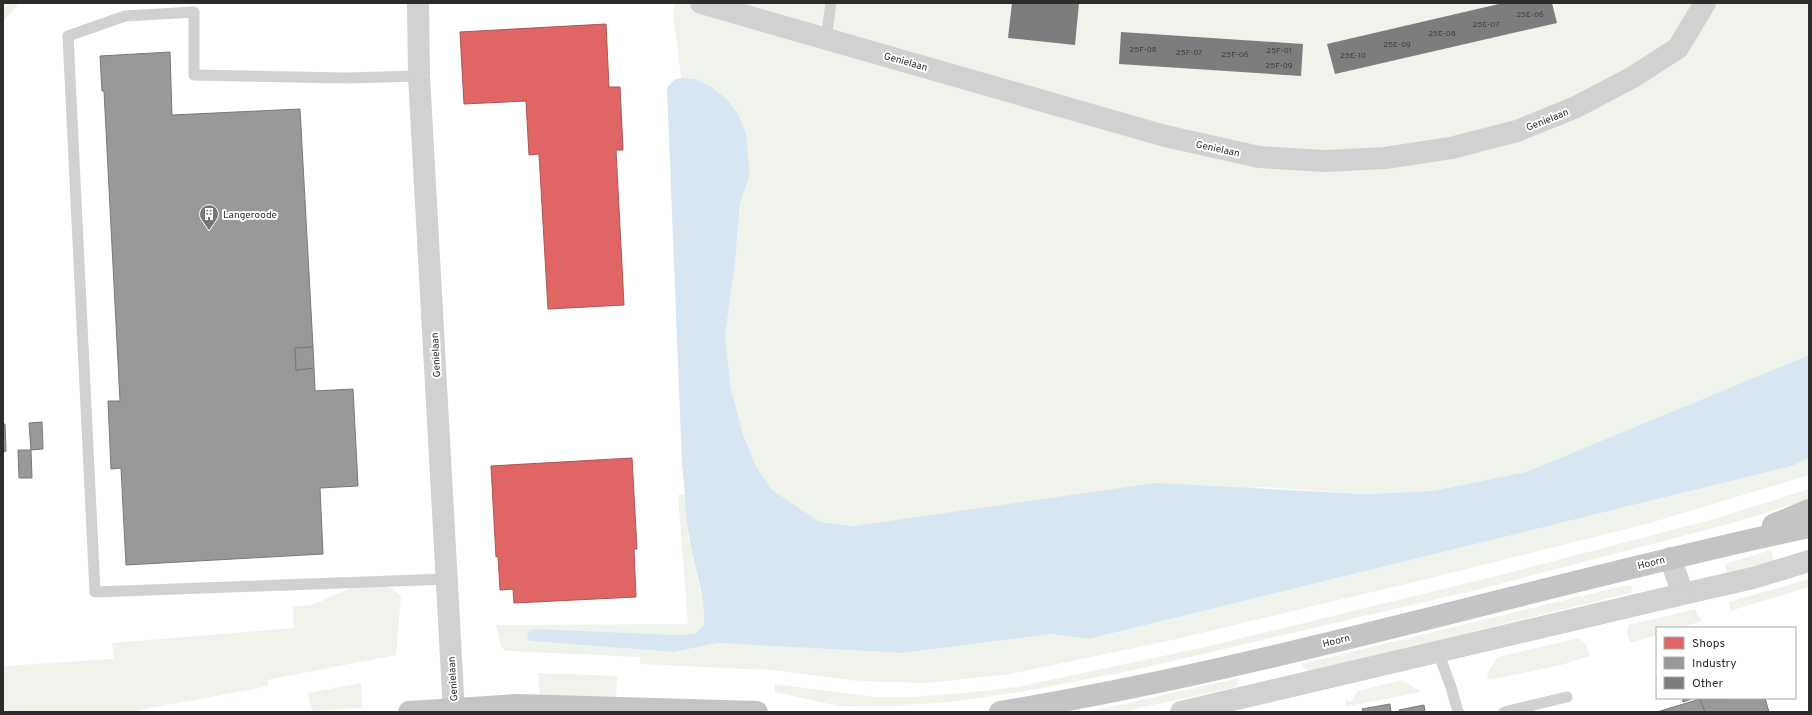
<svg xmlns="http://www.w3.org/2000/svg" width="1812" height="715" viewBox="0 0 1812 715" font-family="Overpass,sans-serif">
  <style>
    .green { fill: #eff3eb }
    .water { fill: #d7e6f0 }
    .shops { fill: #e06666; stroke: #a55 }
    .industry { fill: #999; stroke: #787878 }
    .building { fill: #7d7d7d }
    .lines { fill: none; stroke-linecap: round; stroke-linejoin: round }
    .service { stroke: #d1d1d1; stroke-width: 11 }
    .minor { stroke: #d1d1d1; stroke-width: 22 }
    .primary { stroke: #c4c4c4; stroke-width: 22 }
    .labels { text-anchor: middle; stroke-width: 4; stroke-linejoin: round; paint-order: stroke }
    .number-label { font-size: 8px; fill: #404040 }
    .street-label { font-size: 10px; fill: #2c2c2c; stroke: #fff }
    .poi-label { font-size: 10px; fill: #2c2c2c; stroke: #fff; text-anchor: start }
  </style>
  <rect width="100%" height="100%" fill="#fff"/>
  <g class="green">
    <path d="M 3,3 L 19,3 L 3,22 Z"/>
    <path d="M 675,3 L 1809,3 L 1809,355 L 1526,472 L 1432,491 L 1365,494 L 1261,487 L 854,526 L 820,522 L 771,489 L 756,466 L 743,435 L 731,388 L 725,337 L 735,264 L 740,203 L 750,175 L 746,133 L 738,114 L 726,98 L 710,86 L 695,79 L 681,78 L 673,12 Z"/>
    <path d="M 1809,458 L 1809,475 L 1650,523 L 1439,576 L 1172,640 L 1010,674 L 927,683 L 857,681 L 772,670 L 640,664 L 640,657 L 510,651 L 504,650 L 501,646 L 496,625 L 688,624 L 678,495 L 686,495 L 688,537 L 705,612 L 704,625 L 694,634 L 675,635 L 530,641 L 674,652 L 718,643 L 903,653 L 1050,634 L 1090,639 L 1747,477 L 1792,466 Z"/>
    <path d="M 1809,489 L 1809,499 L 1791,505 L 1725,525 L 1480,589 L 1139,669 L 1033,690 L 951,702 L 881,707 L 838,706 L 775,692 L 775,684 L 875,697 L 912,697 L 965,693 L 1017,687 L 1205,647 L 1496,576 L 1714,519 Z"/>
    <path d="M 1771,550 L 1774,562 L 1730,574 L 1727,572 L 1725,566 L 1727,563 Z"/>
    <path d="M 1809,579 L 1809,587 L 1730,611 L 1729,602 Z"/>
    <path d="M 384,584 L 393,589 L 401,596 L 396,655 L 267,680 L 269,686 L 130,712 L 3,712 L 3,666 L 114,659 L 112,643 L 294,628 L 293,607 L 312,605 L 356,586 Z"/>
    <path d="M 1630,585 L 1633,588 L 1631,593 L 1309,671 L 1302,667 L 1301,664 L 1623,586 Z"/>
    <path d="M 1695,609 L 1702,621 L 1679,628 L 1657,628 L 1657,635 L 1630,643 L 1627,632 L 1629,625 Z"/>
    <path d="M 1579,638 L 1586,644 L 1590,656 L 1561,665 L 1489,680 L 1487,674 L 1497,657 Z"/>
    <path d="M 538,673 L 617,676 L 616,698 L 540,696 Z"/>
    <path d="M 1239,678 L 1236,687 L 1122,712 L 1087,712 Z"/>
    <path d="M 1402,680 L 1421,692 L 1345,707 L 1346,699 L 1351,702 L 1358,691 Z"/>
    <path d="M 361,683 L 362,708 L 312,711 L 308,693 Z"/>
  </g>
  <path class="water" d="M 681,78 L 695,79 L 710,86 L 726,98 L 738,114 L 746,133 L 750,175 L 740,203 L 735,264 L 725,337 L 731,388 L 743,435 L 756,466 L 771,489 L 820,522 L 854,526 L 1156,483 L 1365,494 L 1432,491 L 1526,472 L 1809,355 L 1809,458 L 1792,466 L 1747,477 L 1089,639 L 1050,634 L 903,653 L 718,643 L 674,652 L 530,641 L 527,637 L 528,633 L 533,629 L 675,635 L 694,634 L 704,625 C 706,596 693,566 689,537 C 685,514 685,488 682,464 L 667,88 L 674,80 Z"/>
  <g class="shops">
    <path d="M 606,24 L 609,87 L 620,87 L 623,150 L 616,150 L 624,305 L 548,309 L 539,154 L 529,155 L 526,101 L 464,104 L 460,32 Z"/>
    <path d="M 632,458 L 637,549 L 634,549 L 636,597 L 514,603 L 513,589 L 500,590 L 498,556 L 496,557 L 491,466 Z"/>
  </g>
  <g class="industry">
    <path d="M 170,52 L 172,115 L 300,109 L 313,347 L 295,348 L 296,370 L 314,368 L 315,391 L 353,389 L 358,486 L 320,488 L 323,554 L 126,565 L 121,468 L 111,469 L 108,401 L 120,401 L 104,91 L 102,91 L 100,56 Z"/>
    <path d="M 313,347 L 314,368 L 296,370 L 295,348 Z"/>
    <path d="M 42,422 L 43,449 L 31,450 L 29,423 Z"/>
    <path d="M 3,424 L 5,424 L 6,451 L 3,452 Z"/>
    <path d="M 18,450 L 31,450 L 32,478 L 19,478 Z"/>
    <path d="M 1682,698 L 1694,698 L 1683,702 Z"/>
    <path d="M 1765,698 L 1769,712 L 1705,712 L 1700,699 Z"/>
    <path d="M 1700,699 L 1705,712 L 1657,712 Z"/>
    <path d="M 1390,704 L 1391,712 L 1363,712 L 1362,709 Z"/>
    <path d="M 1424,705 L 1425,712 L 1399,712 L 1399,710 Z"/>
  </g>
  <g class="building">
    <path d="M 1012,3 L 1079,3 L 1075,45 L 1008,38 Z"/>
    <path d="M 1503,3 L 1552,3 L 1557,23 L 1335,74 L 1327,44 Z"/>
    <path d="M 1121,32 L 1303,44 L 1301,76 L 1119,64 Z"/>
  </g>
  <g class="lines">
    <g class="service">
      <path d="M 826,38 L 831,3"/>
      <path d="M 419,76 L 346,78 L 194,75 L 194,12 L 125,16 L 68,36 L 95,592 L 447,579"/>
      <path d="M 1438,652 L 1451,687 L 1458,712"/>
      <path d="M 1504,712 L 1567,697"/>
    </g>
    <g class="minor">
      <path d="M 418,3 L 419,76 L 454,712"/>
      <path d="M 701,3 L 1165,136 L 1259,157 L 1325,161 L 1385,158 L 1451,148 L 1517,131 L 1576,107 L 1633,77 L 1678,48 L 1705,3"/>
      <path d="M 1670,558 L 1683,594 L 1753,578 L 1809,561"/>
      <path d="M 1181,712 L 1683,594"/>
    </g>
    <g class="primary">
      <path d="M 1773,525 L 1809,510"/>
      <path d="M 409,712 L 517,705 L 757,712"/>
      <path d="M 1000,712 C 1273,667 1538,585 1809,527"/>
    </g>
  </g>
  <defs>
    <symbol id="building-pin" viewBox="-11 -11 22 30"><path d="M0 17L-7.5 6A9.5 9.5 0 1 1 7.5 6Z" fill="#767676" stroke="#fff"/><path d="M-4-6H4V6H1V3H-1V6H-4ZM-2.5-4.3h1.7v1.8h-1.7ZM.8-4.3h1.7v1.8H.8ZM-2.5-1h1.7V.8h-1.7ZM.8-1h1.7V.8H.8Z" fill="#fff"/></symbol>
  </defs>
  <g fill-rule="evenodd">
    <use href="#building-pin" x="198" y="203" width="22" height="30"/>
  </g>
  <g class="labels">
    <g class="number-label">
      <text x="1530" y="17">25E-06</text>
      <text x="1486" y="27">25E-07</text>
      <text x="1442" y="36">25E-08</text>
      <text x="1397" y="47">25E-09</text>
      <text x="1143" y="52">25F-08</text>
      <text x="1279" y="53">25F-01</text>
      <text x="1189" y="55">25F-07</text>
      <text x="1235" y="57">25F-06</text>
      <text x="1353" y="58">25E-10</text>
      <text x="1279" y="68">25F-09</text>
    </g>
    <g class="street-label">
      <text transform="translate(906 61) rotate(16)" y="4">Genielaan</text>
      <text transform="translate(1547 119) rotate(-22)" y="4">Genielaan</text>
      <text transform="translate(1218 148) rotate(12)" y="4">Genielaan</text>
      <text transform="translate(435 355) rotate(-93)" y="4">Genielaan</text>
      <text transform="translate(1651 562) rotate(-14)" y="4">Hoorn</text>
      <text transform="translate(1336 640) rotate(-14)" y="4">Hoorn</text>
      <text transform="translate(452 679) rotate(-94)" y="4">Genielaan</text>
    </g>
    <g class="poi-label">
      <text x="223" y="218">Langeroode</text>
    </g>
  </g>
  <rect width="1812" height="715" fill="none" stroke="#2c2c2c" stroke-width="8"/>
  <rect x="1656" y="627" width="140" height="72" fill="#ffffff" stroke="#ababab"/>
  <rect x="1664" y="637" width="20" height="12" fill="#e06666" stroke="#ababab"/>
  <text x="1692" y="647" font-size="12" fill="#2c2c2c">Shops</text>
  <rect x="1664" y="657" width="20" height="12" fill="#999999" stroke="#ababab"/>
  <text x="1692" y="667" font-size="12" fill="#2c2c2c">Industry</text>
  <rect x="1664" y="677" width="20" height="12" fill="#7d7d7d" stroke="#ababab"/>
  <text x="1692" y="687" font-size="12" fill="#2c2c2c">Other</text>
</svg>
